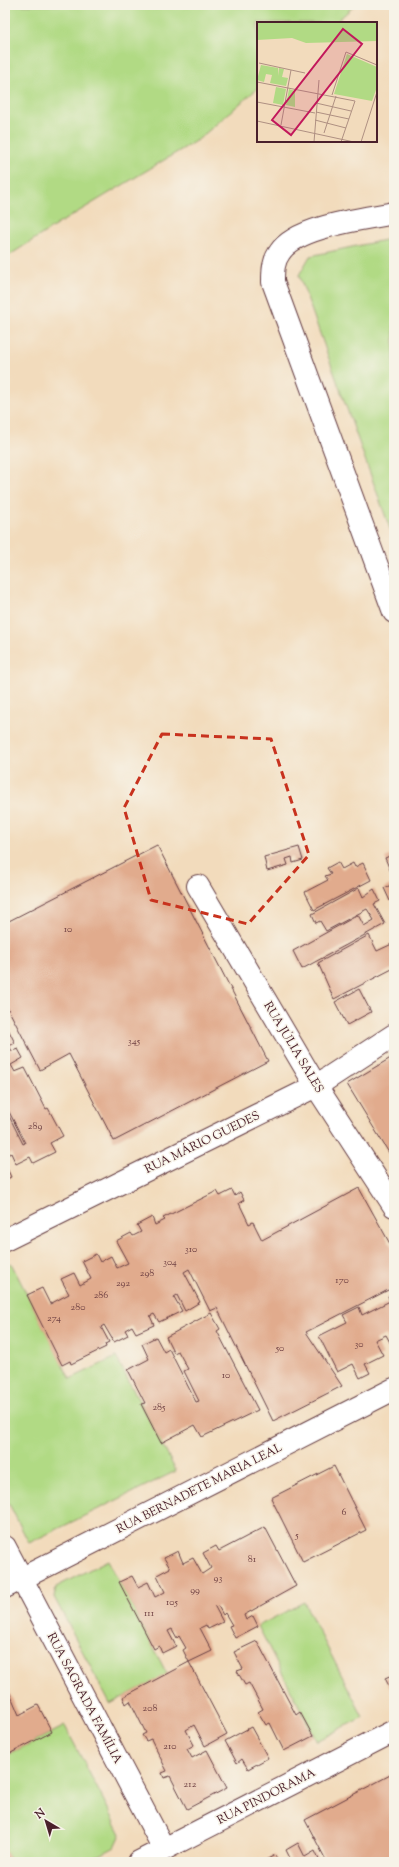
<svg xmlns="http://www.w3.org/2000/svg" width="399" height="1867" viewBox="0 0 399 1867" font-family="'Sorts Mill Goudy',serif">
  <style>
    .green { fill: #b1da84; stroke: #7e7c58 }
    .building { fill: #e1ab8d }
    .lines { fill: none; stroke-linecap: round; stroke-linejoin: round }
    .minor-casing { stroke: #633b41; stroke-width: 24 }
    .minor { stroke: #fff; stroke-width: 22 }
    .marked { fill: none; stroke: #c8321e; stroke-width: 3; stroke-dasharray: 8 5; stroke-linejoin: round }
    .labels { text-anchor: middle; stroke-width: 3; stroke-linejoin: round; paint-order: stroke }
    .number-label { font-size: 10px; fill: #704244 }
    .street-label { font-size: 12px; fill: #4a1f2b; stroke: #f7f3e8 }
    .inset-road { fill: none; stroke: #af9082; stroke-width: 1 }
    .view { fill: #c2185b; fill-opacity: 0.15; stroke: #c2185b; stroke-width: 2 }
    .inset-edge { fill: none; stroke: #4a1f2b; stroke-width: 2 }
  </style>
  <rect width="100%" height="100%" fill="#f7f3e8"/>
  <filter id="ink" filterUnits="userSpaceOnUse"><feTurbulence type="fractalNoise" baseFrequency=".025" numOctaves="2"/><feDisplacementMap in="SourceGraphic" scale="8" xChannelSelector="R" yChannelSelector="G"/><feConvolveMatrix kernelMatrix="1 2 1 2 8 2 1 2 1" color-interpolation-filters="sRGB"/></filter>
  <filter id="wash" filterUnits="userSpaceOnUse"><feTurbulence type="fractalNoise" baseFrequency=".012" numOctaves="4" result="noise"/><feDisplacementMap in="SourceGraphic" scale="16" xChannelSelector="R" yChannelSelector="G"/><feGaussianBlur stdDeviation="0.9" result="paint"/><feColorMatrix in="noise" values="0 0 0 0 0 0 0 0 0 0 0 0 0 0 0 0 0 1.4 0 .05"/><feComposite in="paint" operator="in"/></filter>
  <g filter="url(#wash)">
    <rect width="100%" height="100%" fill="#f2dbbc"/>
    <g class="green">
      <path d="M 5,5 L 355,5 L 335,23 L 258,23 L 258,88 L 199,139 L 58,224 L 5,258 Z"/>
      <path d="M 394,238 L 394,540 L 299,275 L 310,256 Z"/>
      <path d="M 11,1263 L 70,1379 L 116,1357 L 176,1471 L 29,1543 L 5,1496 L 5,1266 Z"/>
      <path d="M 108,1560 L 167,1674 L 110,1704 L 54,1597 L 56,1587 Z"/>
      <path d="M 304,1602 L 363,1717 L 317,1741 L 258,1626 Z"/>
      <path d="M 65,1726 L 121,1834 L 115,1847 L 87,1862 L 11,1862 L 5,1850 L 5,1756 Z"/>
    </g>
    <g id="blocks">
      <g class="building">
        <path d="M 157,845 L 268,1061 L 114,1141 L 69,1054 L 40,1070 L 5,1003 L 5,923 Z"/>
        <path d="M 299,847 L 303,860 L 293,863 L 292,857 L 286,859 L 288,865 L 267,871 L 264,857 Z"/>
        <path d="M 394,854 L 394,877 L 393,877 L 385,858 Z"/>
        <path d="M 338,862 L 342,869 L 353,863 L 355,867 L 363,863 L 371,880 L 314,910 L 305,892 L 328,880 L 325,876 L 331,874 L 327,868 Z"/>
        <path d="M 394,884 L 394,900 L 390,901 L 384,888 Z"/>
        <path d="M 359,888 L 363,897 L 374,889 L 380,901 L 374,904 L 385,924 L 302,969 L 293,951 L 358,915 L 364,926 L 374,920 L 367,909 L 326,931 L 320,921 L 316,923 L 312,914 Z"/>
        <path d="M 369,935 L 377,951 L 394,943 L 394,968 L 334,999 L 318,963 Z"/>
        <path d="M 359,989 L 371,1012 L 347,1025 L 335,1002 Z"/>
        <path d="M 5,1023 L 15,1043 L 9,1046 L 12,1051 L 18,1049 L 23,1058 L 11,1065 L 15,1072 L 25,1068 L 46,1109 L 48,1108 L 63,1136 L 50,1143 L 55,1152 L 33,1163 L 30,1157 L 16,1164 L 11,1153 L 5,1156 L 5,1108 L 23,1144 L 25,1143 L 5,1104 Z"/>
        <path d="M 394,1056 L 394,1161 L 347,1084 Z"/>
        <path d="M 5,1164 L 11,1177 L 5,1180 Z"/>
        <path d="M 359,1188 L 394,1251 L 394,1287 L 306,1332 L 342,1386 L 273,1421 L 217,1308 L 210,1311 L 189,1269 L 184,1272 L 200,1302 L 185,1311 L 177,1295 L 174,1297 L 182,1311 L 159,1322 L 154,1314 L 150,1316 L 154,1325 L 136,1333 L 132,1326 L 125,1330 L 128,1335 L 114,1342 L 104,1325 L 101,1327 L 109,1342 L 105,1344 L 106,1347 L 71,1364 L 70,1361 L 62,1365 L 27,1295 L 42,1288 L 50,1304 L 69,1294 L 61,1279 L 74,1273 L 80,1285 L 91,1279 L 82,1261 L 96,1254 L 100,1262 L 111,1256 L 117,1268 L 128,1263 L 116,1241 L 131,1233 L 133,1236 L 141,1232 L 137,1225 L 152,1217 L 155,1225 L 165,1220 L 163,1218 L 217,1191 L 220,1196 L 232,1190 L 235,1196 L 240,1192 L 244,1200 L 239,1203 L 249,1224 L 253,1222 L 262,1240 Z"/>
        <path d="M 394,1293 L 394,1345 L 392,1346 L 386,1335 L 375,1340 L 383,1355 L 365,1364 L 370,1373 L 360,1378 L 353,1364 L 337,1372 L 319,1336 L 347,1322 L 343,1315 L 359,1307 L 362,1315 L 390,1301 L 388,1296 Z"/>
        <path d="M 211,1313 L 220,1329 L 217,1331 L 258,1410 L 202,1437 L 195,1425 L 161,1443 L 141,1404 L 145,1403 L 128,1370 L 149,1359 L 142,1344 L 156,1337 L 164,1352 L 169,1349 L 196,1402 L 199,1401 L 184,1371 L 188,1369 L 178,1351 L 174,1353 L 166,1337 Z"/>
        <path d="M 334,1466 L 366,1530 L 303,1562 L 271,1498 Z"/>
        <path d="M 265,1527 L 296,1586 L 244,1615 L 246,1620 L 253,1616 L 258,1626 L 235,1638 L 229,1626 L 232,1625 L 225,1613 L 223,1615 L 218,1606 L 215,1607 L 223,1622 L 208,1629 L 206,1625 L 200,1628 L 212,1651 L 189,1662 L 183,1650 L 186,1648 L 179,1636 L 177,1638 L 172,1629 L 168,1631 L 176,1646 L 162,1653 L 159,1646 L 154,1649 L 119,1582 L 132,1576 L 138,1587 L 148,1582 L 155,1597 L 165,1592 L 157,1575 L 170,1568 L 164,1558 L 178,1551 L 183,1563 L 193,1558 L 202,1574 L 211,1568 L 203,1553 L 216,1546 L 219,1551 Z"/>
        <path d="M 257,1641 L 296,1715 L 300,1712 L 313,1736 L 284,1751 L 270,1723 L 266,1725 L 258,1712 L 263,1709 L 249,1683 L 245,1685 L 237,1671 L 243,1669 L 234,1652 Z"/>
        <path d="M 189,1662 L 227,1734 L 205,1746 L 194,1725 L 186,1730 L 194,1745 L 187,1749 L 192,1758 L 207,1750 L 227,1788 L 187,1809 L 170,1776 L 164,1778 L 162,1773 L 167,1771 L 151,1739 L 146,1741 L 142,1735 L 146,1733 L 130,1701 L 126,1704 L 123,1697 Z"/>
        <path d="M 394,1674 L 394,1696 L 385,1678 Z"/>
        <path d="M 8,1689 L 19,1715 L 38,1705 L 52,1732 L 5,1756 L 5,1690 Z"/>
        <path d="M 251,1727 L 268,1758 L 248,1769 L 242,1759 L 237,1763 L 225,1741 Z"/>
        <path d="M 394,1773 L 394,1862 L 327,1862 L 305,1820 Z"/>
        <path d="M 298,1843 L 305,1857 L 315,1851 L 320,1862 L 292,1862 L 286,1850 Z"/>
        <path d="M 5,1849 L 11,1862 L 5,1862 Z"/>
        <path d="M 275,1855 L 278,1862 L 262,1862 Z"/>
      </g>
    </g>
  </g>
  <g filter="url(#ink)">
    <use href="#blocks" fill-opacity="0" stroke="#633b41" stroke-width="1"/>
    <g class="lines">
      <defs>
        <g id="minor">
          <path d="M 394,213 C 364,219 297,226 280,252 C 273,261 273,271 273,282 L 394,612"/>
          <path d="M 198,886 L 316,1086 L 394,1206"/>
          <path d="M 5,1240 L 316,1086 L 394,1035"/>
          <path d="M 5,1547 L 164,1849"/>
          <path d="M 5,1587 L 394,1389"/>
          <path d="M 139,1862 L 394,1731"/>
        </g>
      </defs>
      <use href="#minor" class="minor-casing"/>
      <use href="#minor" class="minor"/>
    </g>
  </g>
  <path class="marked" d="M 162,734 L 271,739 L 309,855 L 248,924 L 151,900 L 124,808 Z"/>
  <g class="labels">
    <g class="number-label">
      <text x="68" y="932">10</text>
      <text x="134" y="1044">345</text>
      <text x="35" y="1129">289</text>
      <text x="191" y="1252">310</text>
      <text x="170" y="1265">304</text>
      <text x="147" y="1276">298</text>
      <text x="342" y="1283">170</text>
      <text x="123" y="1286">292</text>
      <text x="101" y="1298">286</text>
      <text x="78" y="1310">280</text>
      <text x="54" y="1321">274</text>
      <text x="359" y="1347">30</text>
      <text x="280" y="1351">50</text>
      <text x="226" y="1378">10</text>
      <text x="159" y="1410">285</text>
      <text x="344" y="1515">6</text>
      <text x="297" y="1538">5</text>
      <text x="252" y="1562">81</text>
      <text x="218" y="1581">93</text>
      <text x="195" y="1593">99</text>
      <text x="172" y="1605">105</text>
      <text x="149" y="1616">111</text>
      <text x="150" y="1711">208</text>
      <text x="170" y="1749">210</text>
      <text x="190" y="1787">212</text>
    </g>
    <g class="street-label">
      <text transform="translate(294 1047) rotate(59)" y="4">RUA JÚLIA SALES</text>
      <text transform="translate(202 1142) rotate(-26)" y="4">RUA MÁRIO GUEDES</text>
      <text transform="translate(199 1488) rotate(-27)" y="4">RUA BERNADETE MARIA LEAL</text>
      <text transform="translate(85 1698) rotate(62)" y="4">RUA SAGRADA FAMÍLIA</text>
      <text transform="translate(266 1796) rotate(-27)" y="4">RUA PINDORAMA</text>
    </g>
  </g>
  <g transform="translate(257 22)">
    <rect width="120" height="120" fill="#f2dbbc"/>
    <path d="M 0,0 L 120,0 L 120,19 L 49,21 L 35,16 L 0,18 ZM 90,32 L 120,45 L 120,65 L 115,79 L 77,72 ZM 4,43 L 21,46 L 21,54 L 22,46 L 27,47 L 25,55 L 31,56 L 29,64 L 13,61 L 15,53 L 9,52 L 7,60 L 0,58 ZM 19,65 L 29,67 L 26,83 L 16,81 ZM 32,67 L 38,69 L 38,85 L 29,83 Z" fill="#b1da84"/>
    <path class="inset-road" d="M 2,41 L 48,51M 0,60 L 98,79 L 84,120M 75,73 L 89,30 L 120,43M 0,80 L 58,91M 59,81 L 94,89M 59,90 L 92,97M 58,98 L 89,106M 0,99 L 97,120M 24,103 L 34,48M 67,111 L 79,74M 57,120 L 62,58M 104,120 L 120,70"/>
    <path class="view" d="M 86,7 L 105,22 L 34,113 L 15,98 Z"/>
    <rect width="120" height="120" class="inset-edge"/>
  </g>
  <rect width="399" height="1867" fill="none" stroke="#f7f3e8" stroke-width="20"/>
  <g transform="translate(46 1821) rotate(322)" stroke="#f7f3e8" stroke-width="3" paint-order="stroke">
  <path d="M0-3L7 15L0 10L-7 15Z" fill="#4a1f2b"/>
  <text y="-6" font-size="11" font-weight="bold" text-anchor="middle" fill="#4a1f2b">N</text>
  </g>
</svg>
